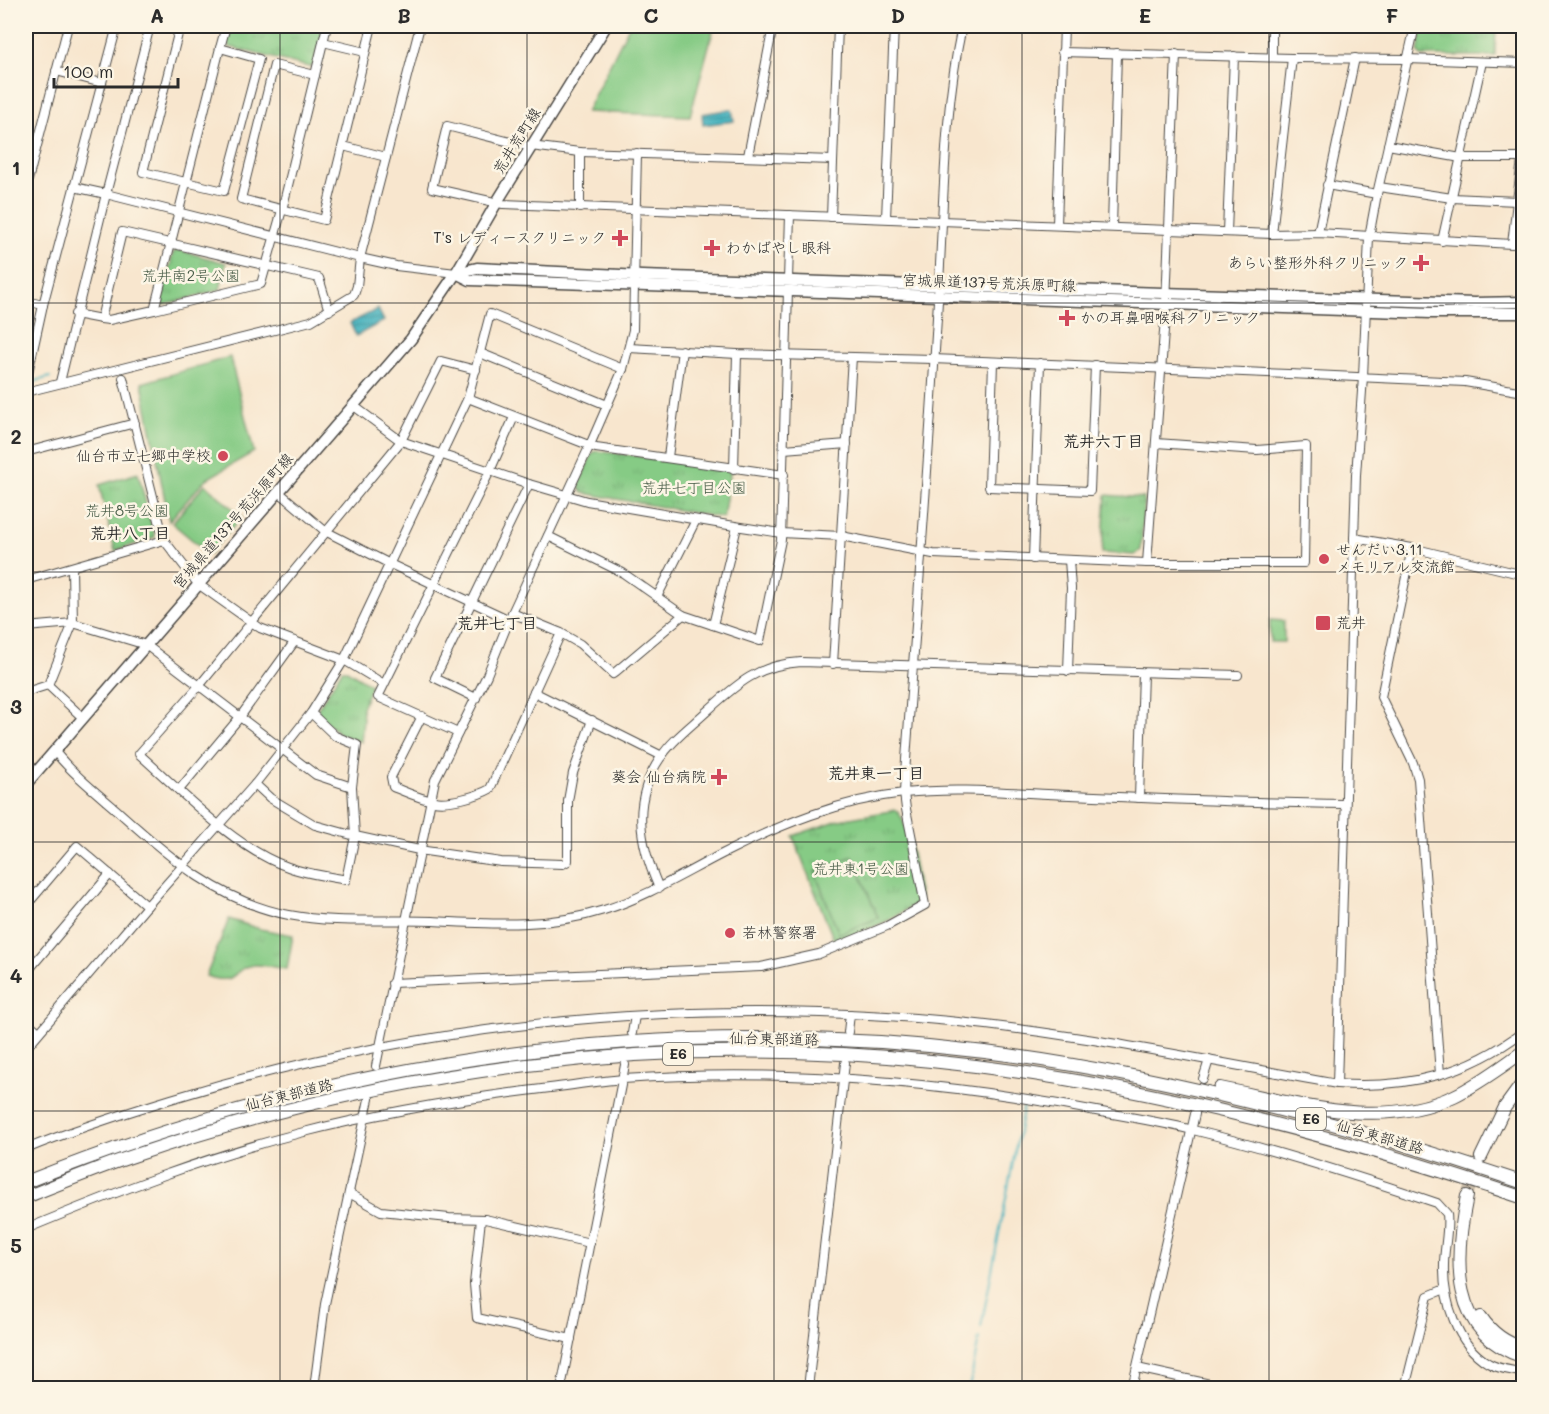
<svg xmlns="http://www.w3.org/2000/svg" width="1549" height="1414" viewBox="0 0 1549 1414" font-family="Mali,'Klee One',sans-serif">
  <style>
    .grass { fill: url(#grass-tufts); stroke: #587b58; stroke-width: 1.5 }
    .pitch { fill: #86cb85; stroke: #587b58; stroke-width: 1.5 }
    .water { fill: url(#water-rules); stroke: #366e74; stroke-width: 1.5 }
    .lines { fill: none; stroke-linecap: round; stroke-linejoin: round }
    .stream { stroke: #42b1bd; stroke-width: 2 }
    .highway-tunnel { stroke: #cfc1ad; stroke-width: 12; stroke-dasharray: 12 6; stroke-linecap: butt }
    .minor-casing { stroke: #4a4743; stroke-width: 10 }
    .major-casing { stroke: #4a4743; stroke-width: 13 }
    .highway-casing { stroke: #4a4743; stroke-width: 14 }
    .minor { stroke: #fff; stroke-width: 8 }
    .major { stroke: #fff; stroke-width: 10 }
    .highway { stroke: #fff; stroke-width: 12 }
    .grid { fill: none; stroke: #2b2b2b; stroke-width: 1.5; stroke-opacity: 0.55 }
    .poi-dot { fill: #d1495b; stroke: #fcf5e5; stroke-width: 2 }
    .labels { text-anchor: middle; stroke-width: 5; stroke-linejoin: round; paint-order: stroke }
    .shield { fill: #fcf5e5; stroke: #6a6863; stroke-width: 1.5 }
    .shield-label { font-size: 14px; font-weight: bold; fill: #2b2b2b }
    .street-label { font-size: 15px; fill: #2b2b2b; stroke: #fcf5e5 }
    .poi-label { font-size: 15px; fill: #2b2b2b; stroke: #fcf5e5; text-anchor: start }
    .park-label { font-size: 15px; fill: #465b46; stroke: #fcf5e5 }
    .neighbourhood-label { font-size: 16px; font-weight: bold; fill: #2b2b2b; stroke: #fcf5e5 }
    .neatline { fill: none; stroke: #2b2b2b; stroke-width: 2 }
    .grid-label { font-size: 20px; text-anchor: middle; font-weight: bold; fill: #2b2b2b }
  </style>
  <defs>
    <pattern id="grass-tufts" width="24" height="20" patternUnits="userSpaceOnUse" patternTransform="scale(1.5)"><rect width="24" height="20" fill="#86cb85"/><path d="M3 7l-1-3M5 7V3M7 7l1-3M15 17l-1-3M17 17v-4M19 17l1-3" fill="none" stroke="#74ae73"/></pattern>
    <pattern id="water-rules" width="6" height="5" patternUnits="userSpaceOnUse" patternTransform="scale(1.5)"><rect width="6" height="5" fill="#42b1bd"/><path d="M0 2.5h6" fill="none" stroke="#37909a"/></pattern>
  </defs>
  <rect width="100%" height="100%" fill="#fcf5e5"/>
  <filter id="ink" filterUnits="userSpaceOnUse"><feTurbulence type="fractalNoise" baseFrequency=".0167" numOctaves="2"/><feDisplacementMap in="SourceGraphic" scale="12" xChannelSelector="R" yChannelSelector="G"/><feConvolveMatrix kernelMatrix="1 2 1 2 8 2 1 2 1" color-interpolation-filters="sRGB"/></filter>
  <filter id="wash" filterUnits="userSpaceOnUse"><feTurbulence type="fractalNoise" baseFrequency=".008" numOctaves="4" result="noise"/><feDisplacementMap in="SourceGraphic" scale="24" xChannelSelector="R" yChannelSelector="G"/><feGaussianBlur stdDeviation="1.35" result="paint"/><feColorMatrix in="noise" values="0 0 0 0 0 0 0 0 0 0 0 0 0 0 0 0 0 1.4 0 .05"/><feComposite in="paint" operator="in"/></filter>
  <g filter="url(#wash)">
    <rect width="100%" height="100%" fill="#f8e6ce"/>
    <g class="grass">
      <path d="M 229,26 L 324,26 L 314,65 L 309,67 L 230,47 L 226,42 Z"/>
      <path d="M 1423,26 L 1496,26 L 1495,56 L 1421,56 L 1418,52 Z"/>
      <path d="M 178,250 L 226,263 L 220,290 L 164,305 L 161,303 L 173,253 Z"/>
      <path d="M 597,451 L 731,468 L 723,518 L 583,493 L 578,487 L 592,453 Z"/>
      <path d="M 138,473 L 155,537 L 115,551 L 99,485 Z"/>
      <path d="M 1106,495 L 1144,498 L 1141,550 L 1135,555 L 1102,553 Z"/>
      <path d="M 1270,620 L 1284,621 L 1284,642 L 1270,642 Z"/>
      <path d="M 342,670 L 347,670 L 371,685 L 362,708 L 363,720 L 361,742 L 340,734 L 318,716 L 318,708 Z"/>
      <path d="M 896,810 C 909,820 916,878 920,897 L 918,903 L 887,921 L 835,943 L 793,836 L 839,820 Z"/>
      <path d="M 229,919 L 260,929 L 293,935 L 287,969 C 277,968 264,964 254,965 C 230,968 240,987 206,976 Z"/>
    </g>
    <g class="pitch">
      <path d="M 629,26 L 705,26 L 713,31 L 690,116 L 586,112 Z"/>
      <path d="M 230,357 L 254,452 L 205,480 L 169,521 L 142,383 Z"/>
      <path d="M 205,484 L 242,517 L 209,554 L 172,523 Z"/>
      <path d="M 853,856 L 878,918 L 839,934 L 815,872 Z"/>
    </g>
    <g class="water">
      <path d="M 732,109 L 734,121 L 703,125 L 702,114 Z"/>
      <path d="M 378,309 L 384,321 L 356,336 L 350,323 Z"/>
    </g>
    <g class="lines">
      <g class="stream">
        <path d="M 26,384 L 50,377"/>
        <path d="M 981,1327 L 1024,1105"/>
        <path d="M 969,1388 L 979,1338"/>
      </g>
    </g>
  </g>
  <g filter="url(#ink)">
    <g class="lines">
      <path class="highway-tunnel" d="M 1467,1196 L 1480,1157"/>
      <defs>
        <g id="minor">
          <path d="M 323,42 L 365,52"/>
          <path d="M 220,48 L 226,26"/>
          <path d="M 1062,52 L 1292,58 L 1407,59 L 1524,63"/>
          <path d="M 1272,57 L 1272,26"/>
          <path d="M 56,71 L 102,83"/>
          <path d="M 315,75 L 274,65 L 241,199 L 324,220 L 372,26"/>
          <path d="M 1388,145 L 1461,158 L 1522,158"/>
          <path d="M 343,146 L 386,157"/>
          <path d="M 748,156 L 773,26"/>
          <path d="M 833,160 L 580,152 L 522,145 L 447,126 L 432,188 L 503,204 L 1272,234 L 1318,233 L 1512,244 L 1524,142"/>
          <path d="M 1327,185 L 1377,194"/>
          <path d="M 74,187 L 106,194 L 150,26"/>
          <path d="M 1379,187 L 1452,198 L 1517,201"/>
          <path d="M 26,188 L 68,26"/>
          <path d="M 580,208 L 580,152"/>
          <path d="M 831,217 L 838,26"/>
          <path d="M 886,218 L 894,26"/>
          <path d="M 1057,224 L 1064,26"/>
          <path d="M 1112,227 L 1117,53"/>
          <path d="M 1227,232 L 1234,56"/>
          <path d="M 1318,233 L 1355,58"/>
          <path d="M 1272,234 L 1292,58"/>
          <path d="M 1442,241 L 1482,62"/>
          <path d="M 788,280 L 790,215"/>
          <path d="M 26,301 L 43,305"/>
          <path d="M 154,310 L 261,284 L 282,210 L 327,26"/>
          <path d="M 75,314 L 101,319 L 122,232 L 319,278 L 329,311"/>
          <path d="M 101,319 L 109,320 L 154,310 L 220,48 L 259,59 L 224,191 L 143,172 L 180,26"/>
          <path d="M 629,348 L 737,354 L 933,359 L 1313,375 L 1465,382 L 1524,392"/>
          <path d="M 480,353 L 607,405"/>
          <path d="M 993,362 L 989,487 L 1090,491 L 1095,365"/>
          <path d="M 26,374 L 28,373 L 43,305 L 117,26"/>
          <path d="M 123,378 L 164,540 L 198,584 L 260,628 L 344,660 L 384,684"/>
          <path d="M 60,382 L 106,194 L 360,258 L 396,266 L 456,273"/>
          <path d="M 26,392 L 311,321 L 354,295 L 357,286 L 360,258 L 420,26"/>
          <path d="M 468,398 L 596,448 L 784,475"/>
          <path d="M 354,406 L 401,441 L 529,484 L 587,501 L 722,524 L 781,533 L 841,536 L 933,554 L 1147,563 L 1304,563 L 1306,446 L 1257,450 L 1156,443"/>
          <path d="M 784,449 L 847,444"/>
          <path d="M 26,452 L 135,423"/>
          <path d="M 668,457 L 682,350"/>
          <path d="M 734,469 L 737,354"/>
          <path d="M 279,492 L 325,531 L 390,564 L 510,620"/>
          <path d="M 548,536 L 623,573 L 683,615 L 760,641 L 781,540 L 788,290"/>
          <path d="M 1354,538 L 1412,548 L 1524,575"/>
          <path d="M 1412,548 L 1381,697 L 1413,763 L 1418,779 L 1440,1074"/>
          <path d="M 1033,559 L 1040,363"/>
          <path d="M 1147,563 L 1166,304 L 1176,54"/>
          <path d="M 26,580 L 164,540"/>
          <path d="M 657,597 L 696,520"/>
          <path d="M 512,613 L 561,633 L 580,644 L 613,674 L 683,615"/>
          <path d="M 713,625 L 737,527"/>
          <path d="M 26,627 L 73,623 L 146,645 L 316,775 L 352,787"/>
          <path d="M 833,664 L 852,357"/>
          <path d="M 1068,671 L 1071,588 L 1069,560"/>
          <path d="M 48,685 L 73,623 L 72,568"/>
          <path d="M 26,692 L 48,685 L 82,717"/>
          <path d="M 534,692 L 662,756"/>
          <path d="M 476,698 L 435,678 L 529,484"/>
          <path d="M 311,713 L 335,736 L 357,745 L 352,787 L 355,836 L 419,850 L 501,862 L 563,864 L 568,861 L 568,801 L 573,773 L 592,720"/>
          <path d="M 422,716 L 391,777 L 393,787 C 406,792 420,799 434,801 C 448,804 478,796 490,789 L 561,633"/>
          <path d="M 458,733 L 378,697 L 490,471 L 514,417"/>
          <path d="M 55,752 C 74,775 97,793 120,813 C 170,858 220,902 289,915 C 335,924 386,919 433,921 C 491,924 548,928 604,910 C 646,897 683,874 722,854 C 779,825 840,800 904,793 C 959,787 1015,793 1070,795 C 1161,799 1254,803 1345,804"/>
          <path d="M 255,784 L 270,798 L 315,825 L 355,836 L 346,880 C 327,876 306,874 288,867 C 235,849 181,791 139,754 L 199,686 L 401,441 L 441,361 L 476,370"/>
          <path d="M 179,790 L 240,717 L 295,641"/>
          <path d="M 1139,798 L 1143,673"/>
          <path d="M 659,888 C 639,843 631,800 661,757 C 672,740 691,726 706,712 C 737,684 757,665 801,662 L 1238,675"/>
          <path d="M 26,906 L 77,846 L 147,906"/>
          <path d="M 26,973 L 110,874"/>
          <path d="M 392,983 L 761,967 L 819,954 L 887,926 L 925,905 L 906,809 L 904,793 L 905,773 C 917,610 930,446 939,283 C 944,198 944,110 962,26"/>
          <path d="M 26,1021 L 39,1032"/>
          <path d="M 848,1032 L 850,1014"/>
          <path d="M 632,1033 L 635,1016"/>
          <path d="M 26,1048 L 147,906 L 255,784 L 311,713 L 344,660 L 468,398 L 490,314 L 623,369"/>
          <path d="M 376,1066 L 435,780 L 487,675 L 512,613 L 590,445 L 623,369 L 633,330 L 637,153"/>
          <path d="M 1203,1079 L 1209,1060"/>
          <path d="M 1337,1084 L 1356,475 L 1363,377 L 1369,237 L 1377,194 L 1415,26"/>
          <path d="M 26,1149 C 73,1130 122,1114 171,1099 C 403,1028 645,1001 887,1016 C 1038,1025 1188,1057 1337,1084 C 1407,1089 1468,1074 1524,1031"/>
          <path d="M 349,1193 L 381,1211 L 449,1218 L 485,1219 L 590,1243"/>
          <path d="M 481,1219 L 474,1284 L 477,1318 L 571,1339"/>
          <path d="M 26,1229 C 115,1192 206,1157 300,1133 C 382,1112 466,1098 550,1088 C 574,1085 599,1081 623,1079 C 784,1068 949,1082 1107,1113 C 1136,1118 1165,1123 1193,1130 C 1275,1150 1357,1176 1437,1203 L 1447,1214 C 1449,1231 1444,1248 1444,1265 C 1443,1299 1456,1344 1488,1363 C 1497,1369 1512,1370 1524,1373"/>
          <path d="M 1137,1368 L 1228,1388"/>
          <path d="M 314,1388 L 325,1304 L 369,1099"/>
          <path d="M 561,1388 L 625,1065"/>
          <path d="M 808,1388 L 845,1063"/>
          <path d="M 1132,1388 L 1195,1114"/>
          <path d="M 1405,1388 L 1428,1296 L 1445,1289"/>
        </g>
        <g id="major">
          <path d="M 456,273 L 470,280 L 1431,313 L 1524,313"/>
          <path d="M 456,273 L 477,268 L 642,276 L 1348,299 L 1475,303 L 1524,302"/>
          <path d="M 26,784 L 411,339 L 456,273 L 497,202 L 606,26"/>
        </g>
        <g id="highway">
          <path d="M 1220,1088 C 1297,1103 1379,1131 1454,1096 C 1479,1084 1501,1067 1524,1051"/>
          <path d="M 1481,1157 L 1505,1107 L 1524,1081"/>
          <path d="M 26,1182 C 335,1058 653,1012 985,1052 C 1168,1075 1349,1124 1524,1183"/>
          <path d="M 1467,1196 C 1454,1258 1449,1334 1524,1357"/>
          <path d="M 26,1197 C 61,1183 97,1168 133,1156 C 388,1068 663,1033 931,1061 C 1133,1081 1331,1134 1524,1198"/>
          <path d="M 1481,1317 C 1491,1332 1505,1343 1524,1348"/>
        </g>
      </defs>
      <use href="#minor" class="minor-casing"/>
      <use href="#major" class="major-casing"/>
      <use href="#highway" class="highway-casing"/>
      <use href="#minor" class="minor"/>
      <use href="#major" class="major"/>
      <use href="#highway" class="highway"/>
    </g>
  </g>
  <path class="grid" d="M 280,26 L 280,1388M 527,26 L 527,1388M 774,26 L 774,1388M 1022,26 L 1022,1388M 1269,26 L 1269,1388M 26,303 L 1524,303M 26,572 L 1524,572M 26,842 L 1524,842M 26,1111 L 1524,1111"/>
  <g class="poi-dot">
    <path d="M617 229h6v6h6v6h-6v6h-6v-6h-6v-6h6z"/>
    <path d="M709 239h6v6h6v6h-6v6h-6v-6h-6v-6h6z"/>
    <path d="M1418 254h6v6h6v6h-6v6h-6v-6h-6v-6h6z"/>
    <path d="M1064 309h6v6h6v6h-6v6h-6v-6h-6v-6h6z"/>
    <circle cx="223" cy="456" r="6"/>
    <circle cx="1324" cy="559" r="6"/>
    <rect x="1315" y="615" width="16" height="16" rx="3"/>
    <path d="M716 768h6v6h6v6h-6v6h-6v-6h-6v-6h6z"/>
    <circle cx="730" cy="933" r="6"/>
  </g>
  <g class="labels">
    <g class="shield">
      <rect x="663" y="1043" width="30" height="22" rx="4.5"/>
      <rect x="1296" y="1108" width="30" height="22" rx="4.5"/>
    </g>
    <g class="shield-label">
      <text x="678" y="1059">E6</text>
      <text x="1311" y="1124">E6</text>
    </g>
    <g class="street-label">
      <text transform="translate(517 141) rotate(-58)" y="5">荒井荒町線</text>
      <text transform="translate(989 283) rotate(2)" y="5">宮城県道137号荒浜原町線</text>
      <text transform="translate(233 521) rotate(-49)" y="5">宮城県道137号荒浜原町線</text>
      <text transform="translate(774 1039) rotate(1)" y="5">仙台東部道路</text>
      <text transform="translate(289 1095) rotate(-14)" y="5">仙台東部道路</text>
      <text transform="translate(1380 1137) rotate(16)" y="5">仙台東部道路</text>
    </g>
    <g class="poi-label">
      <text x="606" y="243" text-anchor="end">T's レディースクリニック</text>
      <text x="726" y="253">わかばやし眼科</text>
      <text x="1408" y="268" text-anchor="end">あらい整形外科クリニック</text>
      <text x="1080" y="323">かの耳鼻咽喉科クリニック</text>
      <text x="211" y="461" text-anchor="end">仙台市立七郷中学校</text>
      <text x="1336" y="555">せんだい3.11<tspan x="1336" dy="17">メモリアル交流館</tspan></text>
      <text x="1336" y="628">荒井</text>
      <text x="706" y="782" text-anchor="end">葵会 仙台病院</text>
      <text x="742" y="938">若林警察署</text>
    </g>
    <g class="park-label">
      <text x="191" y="281">荒井南2号公園</text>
      <text x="694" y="493">荒井七丁目公園</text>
      <text x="127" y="516">荒井8号公園</text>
      <text x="861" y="874">荒井東1号公園</text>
    </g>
    <g class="neighbourhood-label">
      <text x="1103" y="447">荒井六丁目</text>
      <text x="130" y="539">荒井八丁目</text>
      <text x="497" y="629">荒井七丁目</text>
      <text x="876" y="779">荒井東一丁目</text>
    </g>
  </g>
  <rect width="1549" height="1414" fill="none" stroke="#fcf5e5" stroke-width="66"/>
  <path d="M54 78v9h124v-9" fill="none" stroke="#2b2b2b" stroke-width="3"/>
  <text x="63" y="78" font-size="18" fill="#2b2b2b" stroke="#fcf5e5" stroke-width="4.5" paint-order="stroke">100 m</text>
  <rect x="33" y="33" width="1483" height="1348" class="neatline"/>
  <g class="grid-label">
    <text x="157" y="23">A</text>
    <text x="404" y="23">B</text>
    <text x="651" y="23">C</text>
    <text x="898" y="23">D</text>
    <text x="1145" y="23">E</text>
    <text x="1392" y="23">F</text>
    <text x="16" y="175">1</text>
    <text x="16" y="444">2</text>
    <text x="16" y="714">3</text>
    <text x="16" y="983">4</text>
    <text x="16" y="1253">5</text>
  </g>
</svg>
